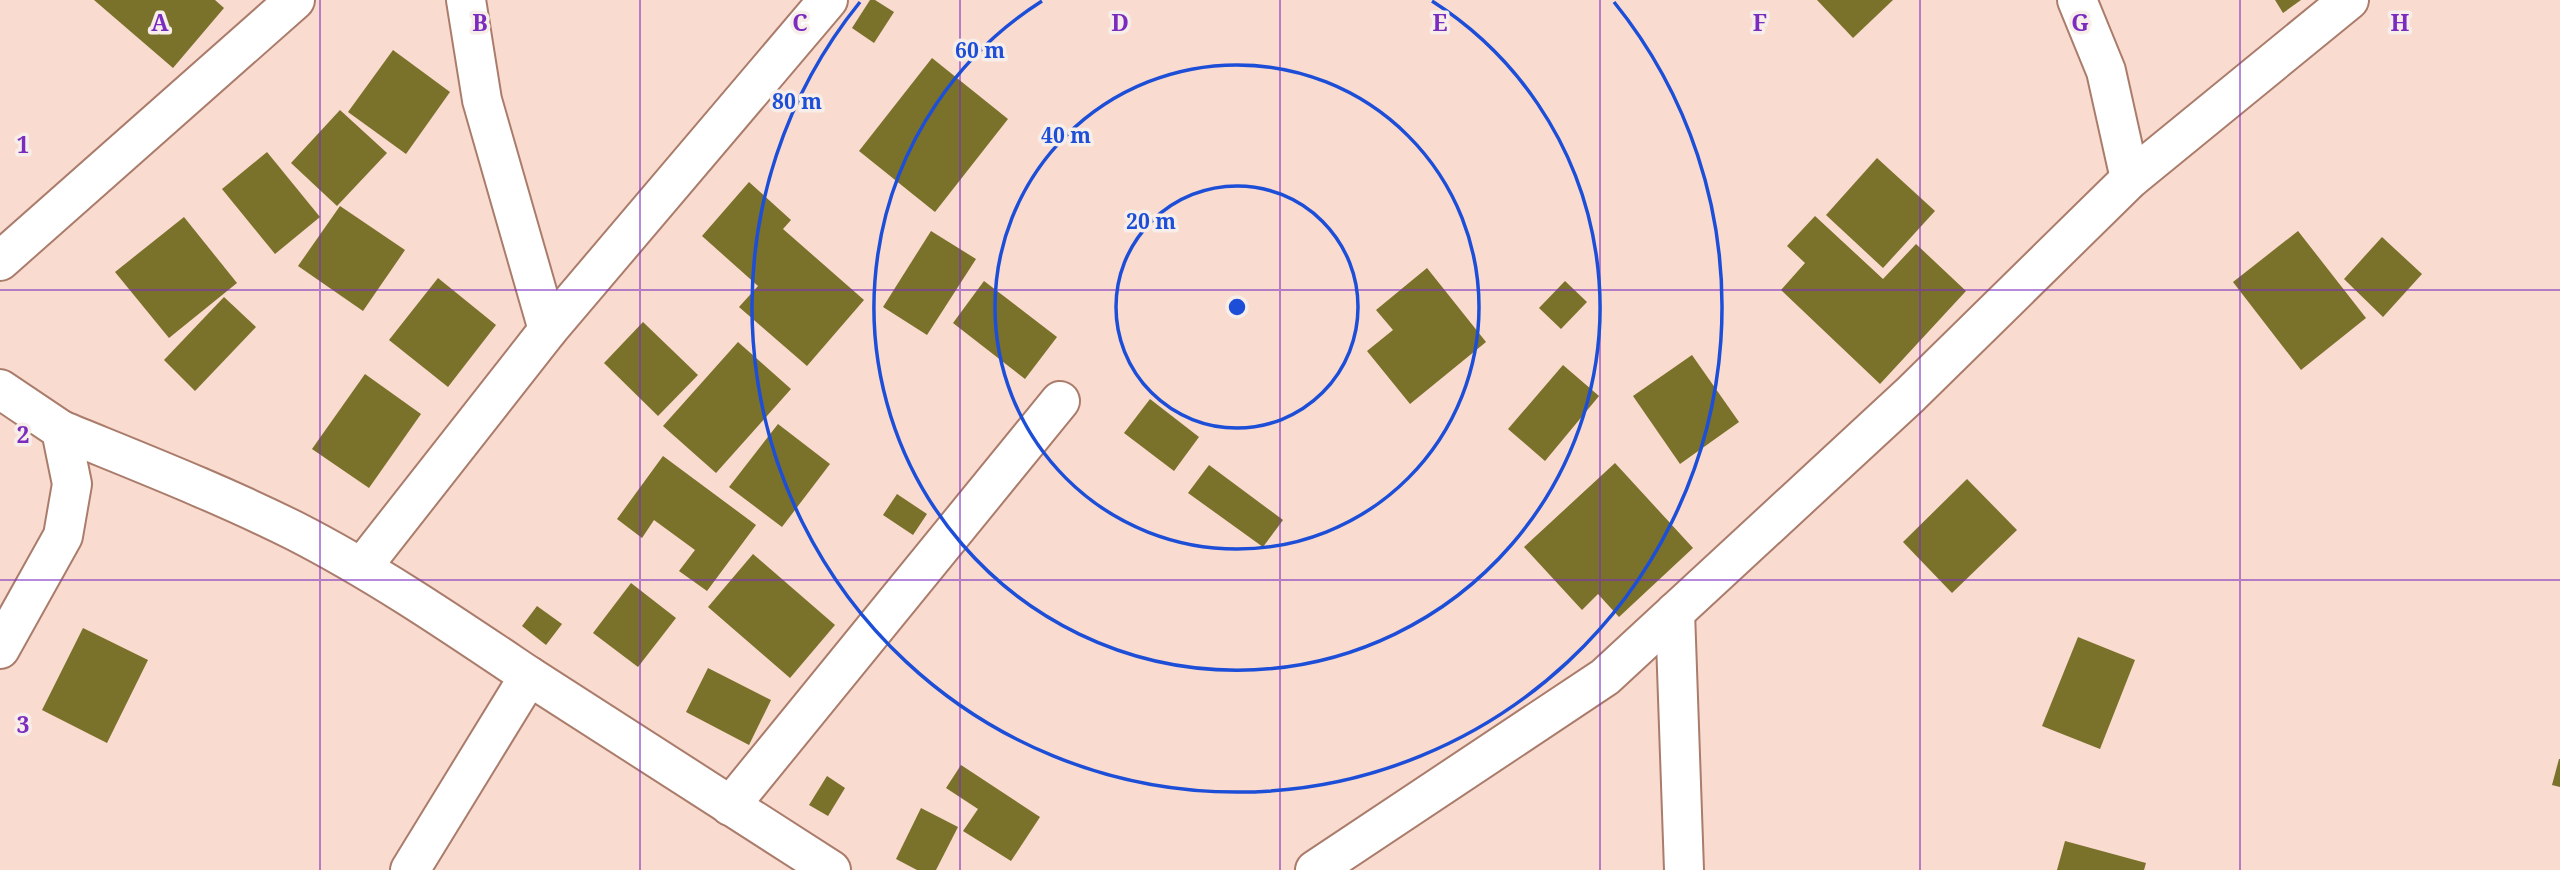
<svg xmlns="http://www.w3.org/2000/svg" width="2560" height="870" viewBox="0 0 2560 870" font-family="'Noto Serif',serif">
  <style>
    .building { fill: #7a712a }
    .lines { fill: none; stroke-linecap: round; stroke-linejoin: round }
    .minor-casing { stroke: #aa7c6b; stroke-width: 42 }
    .minor { stroke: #fff; stroke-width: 38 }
    .grid { fill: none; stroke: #7b2cbf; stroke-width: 2; stroke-opacity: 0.55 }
    .ring { fill: none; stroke: #1d4ed8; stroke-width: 3.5 }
    .grid-label { font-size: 23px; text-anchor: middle; font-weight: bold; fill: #7b2cbf; stroke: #f7ede9; stroke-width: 7; stroke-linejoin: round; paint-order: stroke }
    .centre { fill: #1d4ed8; stroke: #f7ede9; stroke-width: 3.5 }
    .ring-label { font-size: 21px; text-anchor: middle; font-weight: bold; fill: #1d4ed8; stroke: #f7ede9; stroke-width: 7; stroke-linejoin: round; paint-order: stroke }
  </style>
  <rect width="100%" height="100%" fill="#f9dbcf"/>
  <g class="building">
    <path d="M 94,0 L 215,0 L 224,8 L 173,68 Z"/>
    <path d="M 870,0 L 875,0 L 894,12 L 874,43 L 852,28 Z"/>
    <path d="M 1817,0 L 1893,0 L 1853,38 Z"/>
    <path d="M 2275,0 L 2301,0 L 2283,13 Z"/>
    <path d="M 393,50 L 450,92 L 406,154 L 348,112 Z"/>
    <path d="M 932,58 L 1008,119 L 935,212 L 859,151 Z"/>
    <path d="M 340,110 L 387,153 L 337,206 L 291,163 Z"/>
    <path d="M 267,152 L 320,217 L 275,254 L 222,189 Z"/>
    <path d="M 1877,158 L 1935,211 L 1883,268 L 1826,215 Z"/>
    <path d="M 749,182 L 791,220 L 783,229 L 864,300 L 807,366 L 739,307 L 758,286 L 702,236 Z"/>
    <path d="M 340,206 L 405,250 L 363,311 L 298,266 Z"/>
    <path d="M 1815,216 L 1883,279 L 1916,244 L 1966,291 L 1880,384 L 1781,290 L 1805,263 L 1787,246 Z"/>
    <path d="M 184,217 L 237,283 L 169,338 L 115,272 Z"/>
    <path d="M 931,231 L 976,259 L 927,335 L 883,307 Z"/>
    <path d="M 2298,231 L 2366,318 L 2301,370 L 2233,282 Z"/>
    <path d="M 2382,237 L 2422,274 L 2383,317 L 2344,279 Z"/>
    <path d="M 1427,268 L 1486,342 L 1410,404 L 1367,351 L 1393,330 L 1376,310 Z"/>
    <path d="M 438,278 L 496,325 L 448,387 L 389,340 Z"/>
    <path d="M 984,281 L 1057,337 L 1025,379 L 953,323 Z"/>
    <path d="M 1565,281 L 1587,302 L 1561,329 L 1539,308 Z"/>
    <path d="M 224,297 L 256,327 L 195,391 L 164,360 Z"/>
    <path d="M 643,322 L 698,375 L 658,416 L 604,363 Z"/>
    <path d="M 738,342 L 791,389 L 716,473 L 663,426 Z"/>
    <path d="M 1692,355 L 1739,422 L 1680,464 L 1633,396 Z"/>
    <path d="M 1563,365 L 1599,396 L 1545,461 L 1508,429 Z"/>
    <path d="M 365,374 L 421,414 L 369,488 L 312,449 Z"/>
    <path d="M 1150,399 L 1199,437 L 1174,471 L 1124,433 Z"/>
    <path d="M 778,424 L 830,464 L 782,527 L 729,487 Z"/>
    <path d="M 663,456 L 756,525 L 707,591 L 679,571 L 695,550 L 654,520 L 642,538 L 617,519 Z"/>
    <path d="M 1615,463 L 1693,548 L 1619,617 L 1598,594 L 1582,610 L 1524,547 Z"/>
    <path d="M 1209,465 L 1283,520 L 1263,547 L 1188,493 Z"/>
    <path d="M 1967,479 L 2017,530 L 1952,593 L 1903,542 Z"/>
    <path d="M 897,494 L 927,514 L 913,535 L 883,515 Z"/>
    <path d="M 753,554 L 835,625 L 790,678 L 708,607 Z"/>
    <path d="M 631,583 L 676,618 L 638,667 L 593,633 Z"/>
    <path d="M 537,606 L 562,624 L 546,645 L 522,626 Z"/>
    <path d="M 83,628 L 148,660 L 107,743 L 42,710 Z"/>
    <path d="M 2078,637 L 2135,660 L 2100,749 L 2042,726 Z"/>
    <path d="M 708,668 L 771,700 L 749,745 L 686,712 Z"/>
    <path d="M 2559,759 L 2560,759 L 2560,787 L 2552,785 Z"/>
    <path d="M 961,765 L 1040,817 L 1011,861 L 963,831 L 978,809 L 946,788 Z"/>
    <path d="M 827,776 L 845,788 L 828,816 L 809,805 Z"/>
    <path d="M 921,808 L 958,827 L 936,870 L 917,870 L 896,859 Z"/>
    <path d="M 2065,841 L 2146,863 L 2144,870 L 2057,870 Z"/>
  </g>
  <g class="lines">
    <defs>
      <g id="minor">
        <path d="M 466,0 L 482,100 L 548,330"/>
        <path d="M 2077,0 L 2106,71 L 2130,179"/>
        <path d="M 0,261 L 295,0"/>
        <path d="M 0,389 L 61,430 L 72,484 L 63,536 L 0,649"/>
        <path d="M 61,430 C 139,462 219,493 295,531 C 377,573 453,625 529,676 L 410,870"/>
        <path d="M 362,567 L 548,330 L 828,0"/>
        <path d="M 1675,612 L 1684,870"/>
        <path d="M 529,676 L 831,870"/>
        <path d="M 730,806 L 1060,401"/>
        <path d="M 1315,870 L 1605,677 L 1910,395 L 2130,179 L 2349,0"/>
      </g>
    </defs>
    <use href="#minor" class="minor-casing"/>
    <use href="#minor" class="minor"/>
  </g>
  <path class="grid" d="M 320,0 L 320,870M 640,0 L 640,870M 960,0 L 960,870M 1280,0 L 1280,870M 1600,0 L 1600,870M 1920,0 L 1920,870M 2240,0 L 2240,870M 0,290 L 2560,290M 0,580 L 2560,580"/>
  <g class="ring">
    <circle cx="1237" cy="307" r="121"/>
    <circle cx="1237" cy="307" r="242"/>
    <path d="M1432 1A363 363 0 1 1 1042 1"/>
    <path d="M1614 2A485 485 0 1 1 860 2"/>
  </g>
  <g class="grid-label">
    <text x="160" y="31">A</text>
    <text x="480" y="31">B</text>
    <text x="800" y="31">C</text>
    <text x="1120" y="31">D</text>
    <text x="1440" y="31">E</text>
    <text x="1760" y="31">F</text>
    <text x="2080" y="31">G</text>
    <text x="2400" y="31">H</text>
    <text x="23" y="153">1</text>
    <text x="23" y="443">2</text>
    <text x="23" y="733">3</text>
  </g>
  <circle cx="1237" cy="307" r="10" class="centre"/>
  <g class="ring-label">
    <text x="980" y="58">60 m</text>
    <text x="797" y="109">80 m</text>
    <text x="1066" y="143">40 m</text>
    <text x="1151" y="229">20 m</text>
  </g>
</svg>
